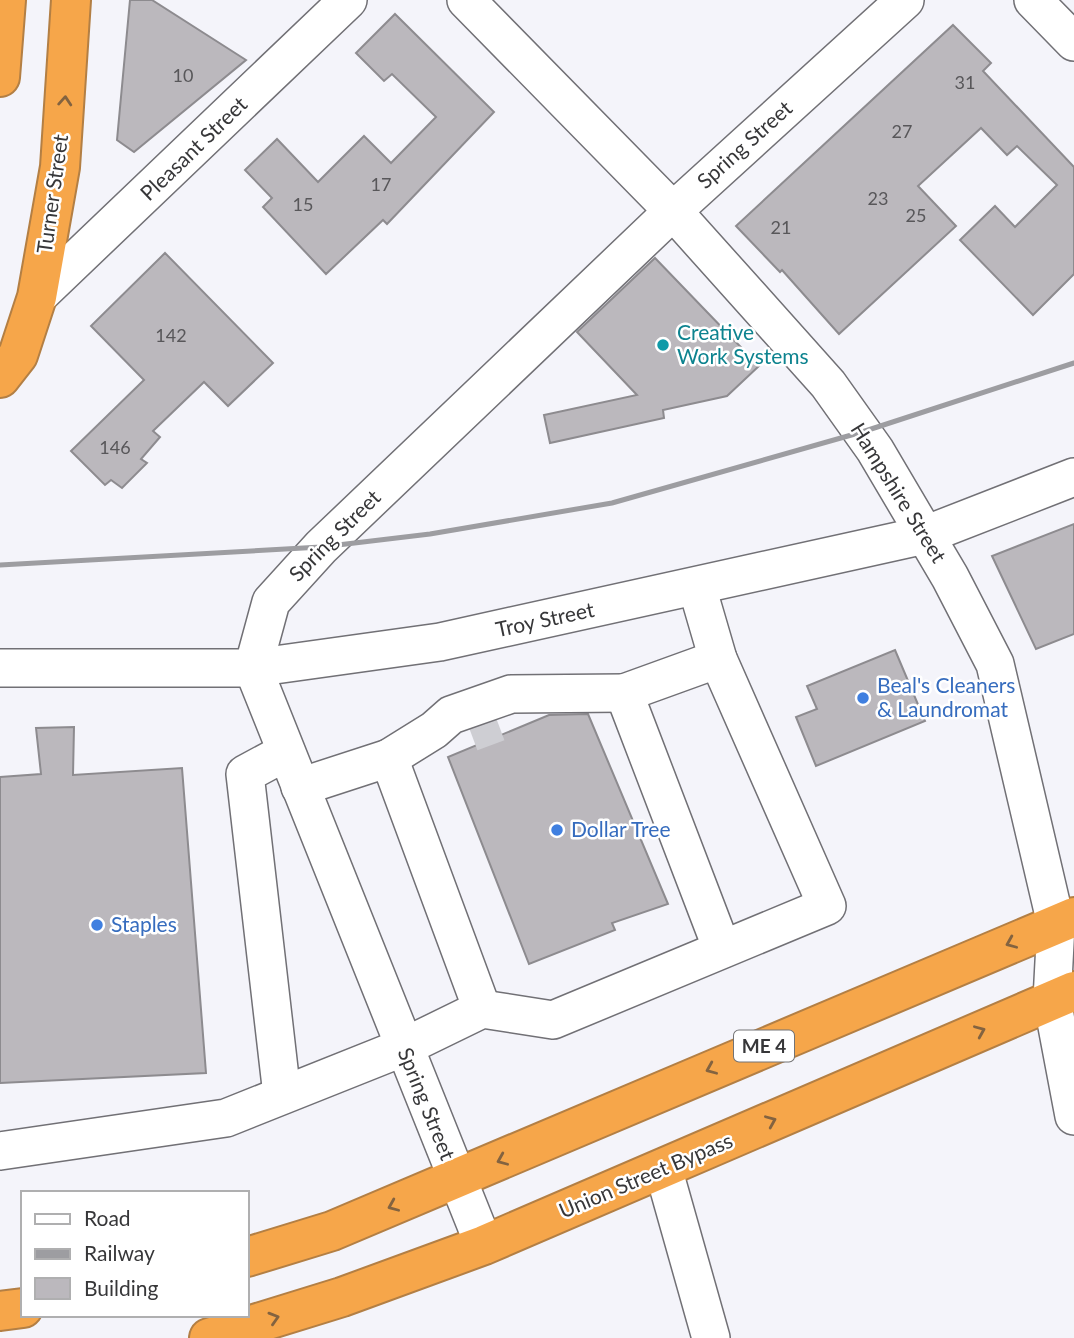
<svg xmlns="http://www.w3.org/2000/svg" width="1074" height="1338" viewBox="0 0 1074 1338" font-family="Lato,sans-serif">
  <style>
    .building { fill: #bbb8bd; stroke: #8d8b8f; stroke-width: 2 }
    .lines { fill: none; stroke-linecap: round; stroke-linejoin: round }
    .minor-tunnel { stroke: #ceced3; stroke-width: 37; stroke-dasharray: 37 18; stroke-linecap: butt }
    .minor-casing { stroke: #717075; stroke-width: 40 }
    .highway-casing { stroke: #b37f44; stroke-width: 42 }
    .minor { stroke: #fff; stroke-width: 37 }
    .highway { stroke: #f6a64a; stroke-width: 38 }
    .rail { stroke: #9d9da1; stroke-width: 5 }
    .oneway { stroke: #836340 }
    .culture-dot { fill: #0f9aa8; stroke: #fff; stroke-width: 2.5 }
    .shop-dot { fill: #3f7fe0; stroke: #fff; stroke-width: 2.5 }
    .labels { text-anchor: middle; stroke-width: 5; stroke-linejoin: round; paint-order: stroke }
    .number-label { font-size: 18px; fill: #58575a }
    .shield { fill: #fff; stroke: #737374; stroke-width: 2 }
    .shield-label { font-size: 19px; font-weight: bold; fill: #373739 }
    .street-label { font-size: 21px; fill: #373739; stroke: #fff }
    .culture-label { font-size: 21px; fill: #0d838f; stroke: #fff; text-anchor: start }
    .shop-label { font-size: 21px; fill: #366cbe; stroke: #fff; text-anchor: start }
  </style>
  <rect width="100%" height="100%" fill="#f4f4fa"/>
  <g class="building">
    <path d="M 130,0 L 152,0 L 246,60 L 134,152 L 117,140 Z"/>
    <path d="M 395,14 L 494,112 L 387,224 L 383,220 L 326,274 L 263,207 L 272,198 L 245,170 L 277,139 L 318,182 L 364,136 L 391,163 L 436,117 L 392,74 L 384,81 L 356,53 Z"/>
    <path d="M 953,25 L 991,63 L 983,71 L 1074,167 L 1074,274 L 1033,315 L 960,240 L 995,206 L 1015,227 L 1057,185 L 1017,146 L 1007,155 L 981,128 L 918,186 L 956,226 L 839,334 L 782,270 L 780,272 L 736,226 Z"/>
    <path d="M 165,253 L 273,363 L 228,406 L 204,382 L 153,431 L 160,437 L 141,459 L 147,463 L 122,488 L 111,480 L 105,485 L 71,451 L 144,380 L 91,326 Z"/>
    <path d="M 655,258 L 759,366 L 727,396 L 663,410 L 664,418 L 550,443 L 544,415 L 637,395 L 577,332 Z"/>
    <path d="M 1074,524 L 1074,634 L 1036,649 L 992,556 Z"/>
    <path d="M 895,650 L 925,721 L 816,766 L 796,717 L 817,709 L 807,686 Z"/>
    <path d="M 588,714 L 668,904 L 612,923 L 615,930 L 529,964 L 448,757 L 549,715 Z"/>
    <path d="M 74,727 L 73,775 L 182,768 L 206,1073 L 0,1083 L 0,777 L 41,774 L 36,728 Z"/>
  </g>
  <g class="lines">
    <path class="minor-tunnel" d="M 471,733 L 498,723"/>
    <defs>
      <g id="minor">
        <path d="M 466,0 L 673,211 L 828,384 L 875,450 L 950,577 L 995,664 L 1056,924 L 1052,1000 L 1074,1116"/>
        <path d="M 1033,0 L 1074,42"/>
        <path d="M 37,297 L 348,0"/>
        <path d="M 718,659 L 624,693 L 722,949"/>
        <path d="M 0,668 L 253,668 L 440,642 L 925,535 L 1074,477"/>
        <path d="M 389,758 L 434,730 L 451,715 L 511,694 L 624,693"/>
        <path d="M 300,787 L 389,758 L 482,1009"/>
        <path d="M 282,1095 L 245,774 L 286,752"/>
        <path d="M 0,1151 L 226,1118 L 404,1047 L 482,1009 L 553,1020 L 827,906 L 718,659 L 697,587"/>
        <path d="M 663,1168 L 711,1338"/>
        <path d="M 484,1245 L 253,668 L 271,602 L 321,547 L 673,211 L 905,0"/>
      </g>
      <g id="highway">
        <path d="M 0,77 L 6,0"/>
        <path d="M 0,378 L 18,355 L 37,297 L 60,167 L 71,0"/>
        <path d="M 247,1257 L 332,1231 L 1074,917"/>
        <path d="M 0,1311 L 23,1308"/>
        <path d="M 209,1338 L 342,1297 L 484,1245 L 1074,991"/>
      </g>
    </defs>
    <use href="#minor" class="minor-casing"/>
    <use href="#highway" class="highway-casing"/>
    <use href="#minor" class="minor"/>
    <use href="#highway" class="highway"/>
    <path class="rail" d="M 0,565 L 321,547 L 430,534 L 612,503 L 862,432 L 1074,363"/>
  </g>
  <defs><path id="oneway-chevron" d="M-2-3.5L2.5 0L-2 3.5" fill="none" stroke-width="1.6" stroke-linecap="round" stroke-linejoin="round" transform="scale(1.75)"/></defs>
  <g class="oneway">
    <use href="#oneway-chevron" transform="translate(65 101) rotate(-86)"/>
    <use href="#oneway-chevron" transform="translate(1011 943) rotate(157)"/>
    <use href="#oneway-chevron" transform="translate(980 1031) rotate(-23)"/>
    <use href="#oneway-chevron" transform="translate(711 1069) rotate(157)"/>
    <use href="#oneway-chevron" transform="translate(771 1121) rotate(-23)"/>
    <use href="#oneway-chevron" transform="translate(502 1160) rotate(157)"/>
    <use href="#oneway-chevron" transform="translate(393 1206) rotate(157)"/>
    <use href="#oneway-chevron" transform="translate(274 1318) rotate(-17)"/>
  </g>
  <circle class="culture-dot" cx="663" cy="345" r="7"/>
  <g class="shop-dot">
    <circle cx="863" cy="698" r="7"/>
    <circle cx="557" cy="830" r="7"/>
    <circle cx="97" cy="925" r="7"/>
  </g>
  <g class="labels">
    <g class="number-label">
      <text x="183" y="82">10</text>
      <text x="965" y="89">31</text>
      <text x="902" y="138">27</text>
      <text x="381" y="191">17</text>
      <text x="878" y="205">23</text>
      <text x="303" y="211">15</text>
      <text x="916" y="222">25</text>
      <text x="781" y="234">21</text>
      <text x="171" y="342">142</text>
      <text x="115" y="454">146</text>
    </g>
    <rect class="shield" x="734" y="1030.5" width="60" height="31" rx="5"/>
    <g class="shield-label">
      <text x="764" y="1053">ME 4</text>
    </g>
    <g class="street-label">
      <text transform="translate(745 145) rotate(-42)" y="7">Spring Street</text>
      <text transform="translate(194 149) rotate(-44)" y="7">Pleasant Street</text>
      <text transform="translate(53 194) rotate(-82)" y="7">Turner Street</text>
      <text transform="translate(898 493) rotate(58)" y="7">Hampshire Street</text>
      <text transform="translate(335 536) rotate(-45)" y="7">Spring Street</text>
      <text transform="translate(545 620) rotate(-12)" y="7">Troy Street</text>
      <text transform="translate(426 1104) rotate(68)" y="7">Spring Street</text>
      <text transform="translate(646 1176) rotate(-23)" y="7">Union Street Bypass</text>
    </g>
    <g class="culture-label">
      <text x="677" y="340">Creative<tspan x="677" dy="24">Work Systems</tspan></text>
    </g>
    <g class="shop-label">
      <text x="877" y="693">Beal's Cleaners<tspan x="877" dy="24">&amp; Laundromat</tspan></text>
      <text x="571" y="837">Dollar Tree</text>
      <text x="111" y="932">Staples</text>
    </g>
  </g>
  <rect x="21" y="1191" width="228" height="126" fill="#ffffff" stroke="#afafb0" stroke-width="2"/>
  <rect x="35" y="1214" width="35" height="10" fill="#ffffff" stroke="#afafb0" stroke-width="2"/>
  <text x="84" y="1226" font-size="21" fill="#373739">Road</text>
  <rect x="35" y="1249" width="35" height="10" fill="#9d9da1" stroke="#afafb0" stroke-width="2"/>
  <text x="84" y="1261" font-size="21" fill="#373739">Railway</text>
  <rect x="35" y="1278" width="35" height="21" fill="#bbb8bd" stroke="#afafb0" stroke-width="2"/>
  <text x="84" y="1296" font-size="21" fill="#373739">Building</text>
</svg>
